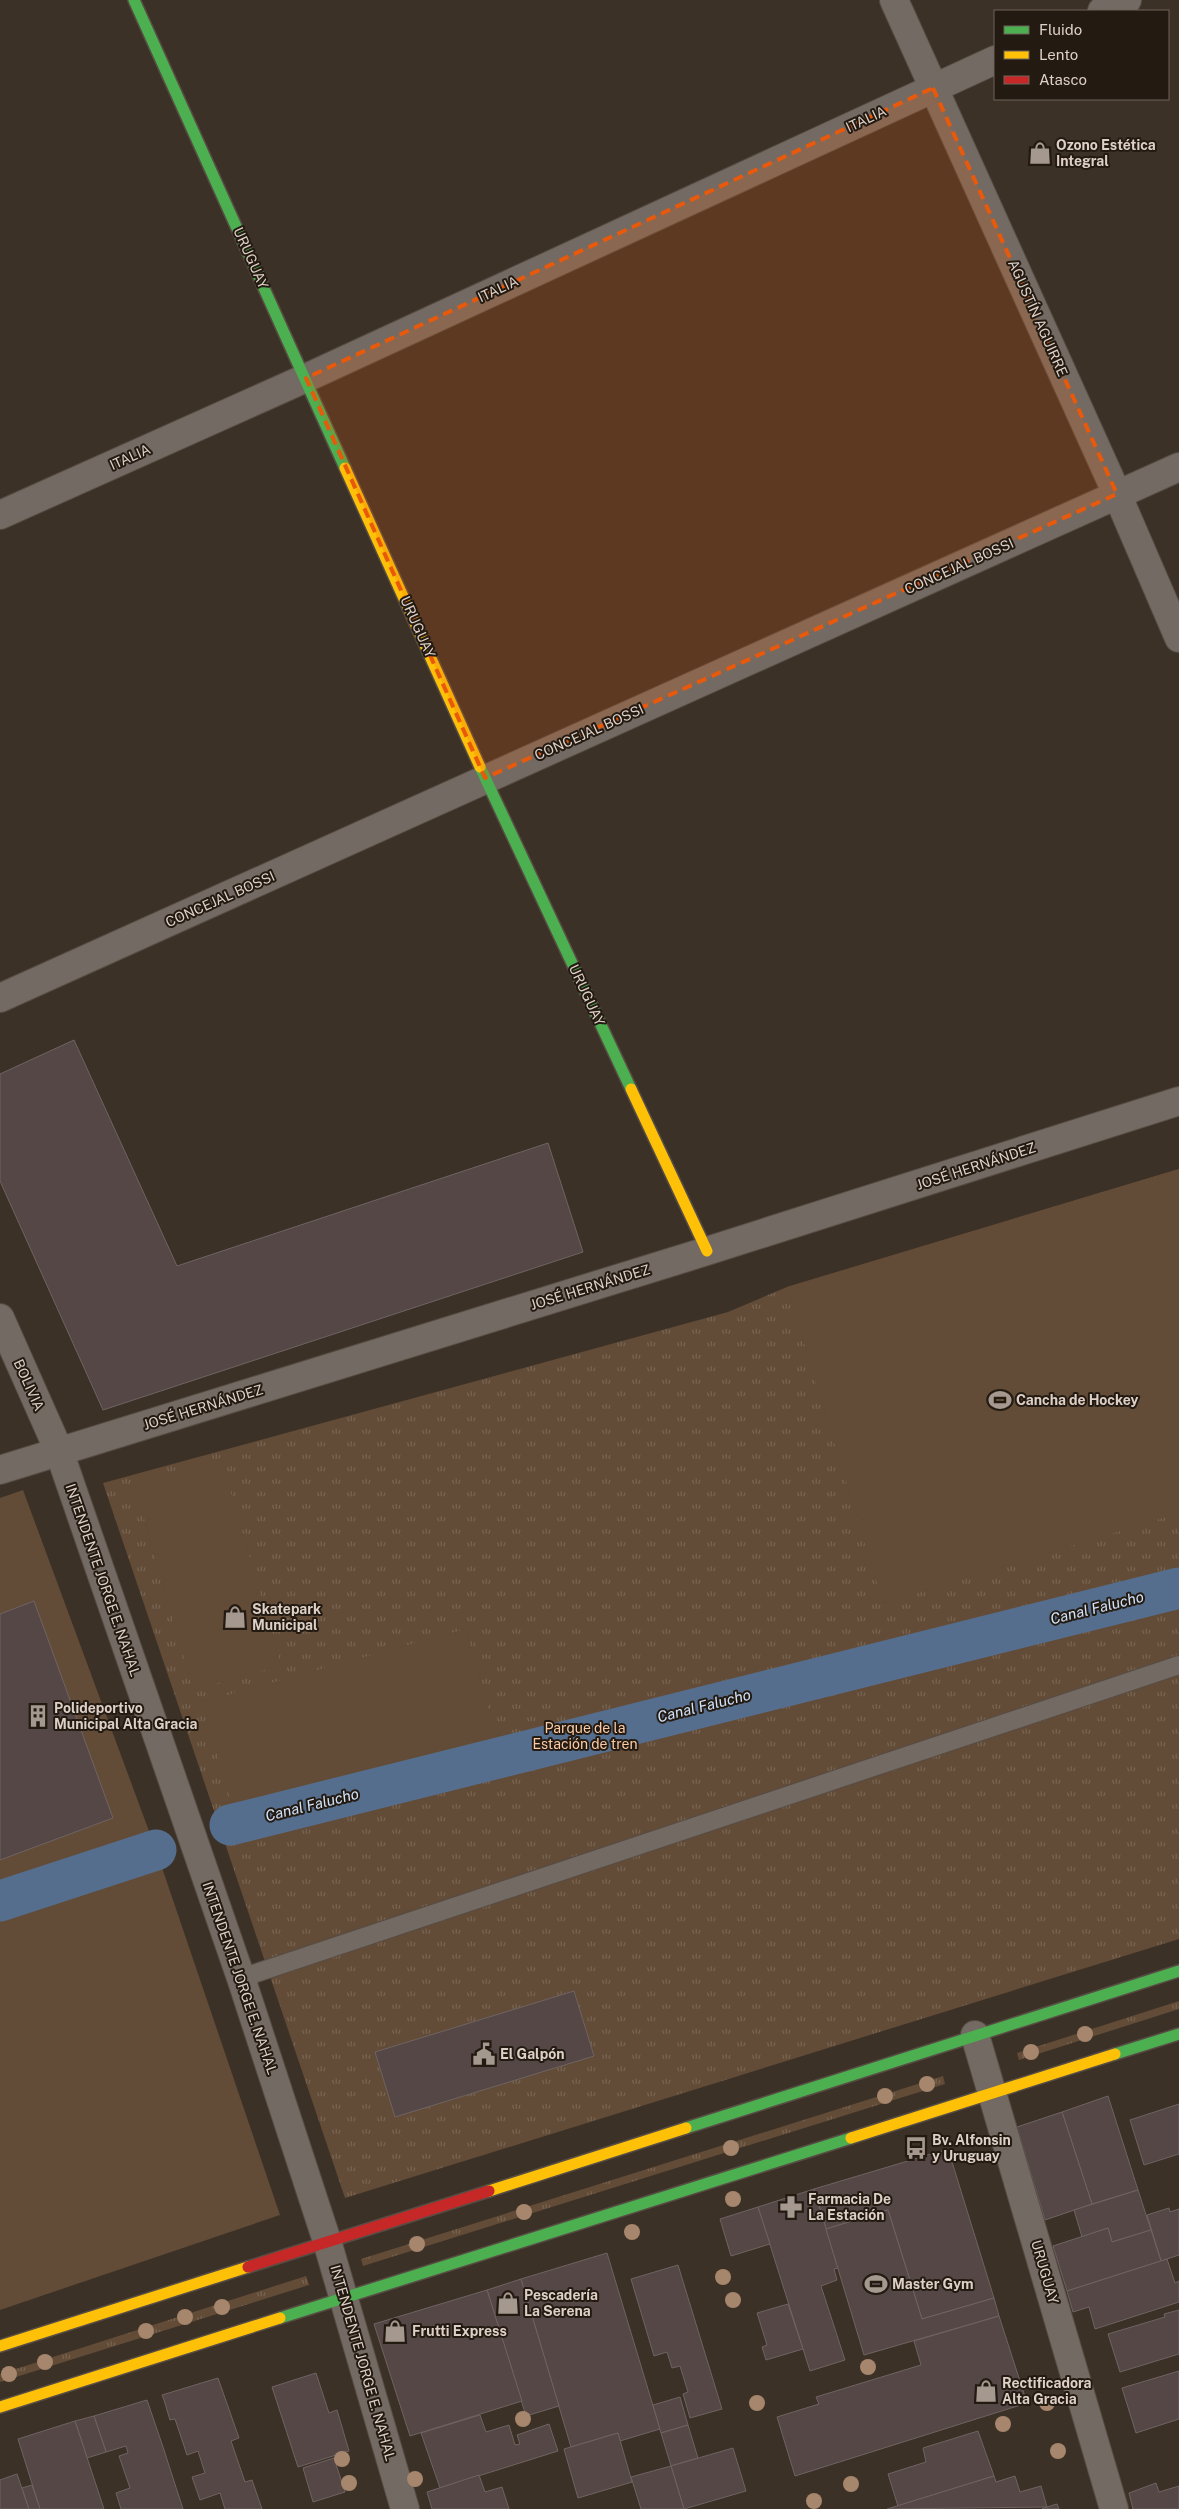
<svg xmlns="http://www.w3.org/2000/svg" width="1179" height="2509" viewBox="0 0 1179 2509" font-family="'Public Sans',sans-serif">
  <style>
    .grass { fill: url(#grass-tufts) }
    .green { fill: #624b37 }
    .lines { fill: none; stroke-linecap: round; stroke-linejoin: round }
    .canal { stroke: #566e8d; stroke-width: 41 }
    .building { fill: #544746; stroke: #6f6462 }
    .lane-casing { stroke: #574d44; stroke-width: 20 }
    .street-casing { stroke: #574d44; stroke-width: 30 }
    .fast-casing { stroke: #574d44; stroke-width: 14 }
    .slow-casing { stroke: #574d44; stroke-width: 14 }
    .jam-casing { stroke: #574d44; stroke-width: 14 }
    .lane { stroke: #736b63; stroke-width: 18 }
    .street { stroke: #736b63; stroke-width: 28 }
    .fast { stroke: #4caf50; stroke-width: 11 }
    .slow { stroke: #ffc107; stroke-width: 11 }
    .jam { stroke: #c62828; stroke-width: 11 }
    .tree { fill: #a6866c }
    .marked { fill: #e8590c; fill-opacity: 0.2; stroke: #e8590c; stroke-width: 4; stroke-dasharray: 10 6; stroke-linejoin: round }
    .labels { text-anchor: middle; stroke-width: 4; stroke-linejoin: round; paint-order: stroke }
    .street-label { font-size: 14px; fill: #ded0c6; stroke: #231a12 }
    .poi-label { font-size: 14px; font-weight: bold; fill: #ded0c6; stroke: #231a12; text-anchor: start }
    .park-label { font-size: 14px; fill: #fccba5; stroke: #231a12 }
    .water-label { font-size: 15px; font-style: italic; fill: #d1e3fb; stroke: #231a12 }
  </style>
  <defs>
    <pattern id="grass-tufts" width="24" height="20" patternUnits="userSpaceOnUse" patternTransform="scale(1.25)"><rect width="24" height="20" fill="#624b37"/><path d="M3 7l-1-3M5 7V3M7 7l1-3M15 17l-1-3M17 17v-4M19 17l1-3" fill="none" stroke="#786452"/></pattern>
  </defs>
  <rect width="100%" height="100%" fill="#3c3127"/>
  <g class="grass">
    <path d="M 1179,1169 L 1179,1939 L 345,2198 L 103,1483 L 728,1312 L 787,1287 Z"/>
    <path d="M 1179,2001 L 1179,2009 L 1019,2060 L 1017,2053 Z"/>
    <path d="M 943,2076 L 945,2084 L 363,2266 L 361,2259 Z"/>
    <path d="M 306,2276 L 309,2285 L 0,2382 L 0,2374 Z"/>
  </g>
  <g class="green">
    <path d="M 1179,1169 L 1179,1513 L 883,1603 L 787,1287 Z"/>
    <path d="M 221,1458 L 281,1665 L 193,1690 L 134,1483 Z"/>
    <path d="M 23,1490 L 156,1850 L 280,2215 L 0,2310 L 0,1498 Z"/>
    <path d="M 466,1629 L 497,1740 L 234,1813 L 203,1702 Z"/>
  </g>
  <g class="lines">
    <g class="canal">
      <path d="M 230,1825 L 1179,1588"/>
      <path d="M 0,1901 L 156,1850"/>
    </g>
  </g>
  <g class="building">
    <path d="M 74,1040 L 177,1266 L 548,1143 L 583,1252 L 103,1410 L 0,1181 L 0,1074 Z"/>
    <path d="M 34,1601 L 113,1818 L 0,1860 L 0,1614 Z"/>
    <path d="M 574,1991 L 594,2056 L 395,2117 L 375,2052 Z"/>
    <path d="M 1108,2096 L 1138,2190 L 1092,2204 L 1062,2112 Z"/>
    <path d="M 1179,2104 L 1179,2154 L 1144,2165 L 1130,2120 Z"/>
    <path d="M 1062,2112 L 1092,2204 L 1045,2220 L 1017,2127 Z"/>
    <path d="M 948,2149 L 994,2298 L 922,2319 L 888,2210 L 826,2229 L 814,2189 Z"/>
    <path d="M 814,2189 L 838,2268 L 834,2269 L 837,2280 L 821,2286 L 845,2360 L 810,2371 L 758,2207 Z"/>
    <path d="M 1138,2190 L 1151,2230 L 1112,2242 L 1108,2228 L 1082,2237 L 1074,2210 Z"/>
    <path d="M 758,2207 L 770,2244 L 731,2256 L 720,2219 Z"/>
    <path d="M 1169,2208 L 1170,2212 L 1179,2209 L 1179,2255 L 1161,2261 L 1147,2215 Z"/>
    <path d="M 888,2210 L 922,2319 L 994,2298 L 999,2316 L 864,2355 L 826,2229 Z"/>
    <path d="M 1108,2228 L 1112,2242 L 1151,2230 L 1161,2261 L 1067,2291 L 1053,2246 Z"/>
    <path d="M 607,2253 L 660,2429 L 620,2441 L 618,2433 L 571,2447 L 521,2279 Z"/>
    <path d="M 1167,2259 L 1175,2283 L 1179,2281 L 1179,2302 L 1095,2329 L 1089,2307 L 1073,2312 L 1067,2291 Z"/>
    <path d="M 678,2265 L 722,2409 L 690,2418 L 683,2394 L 688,2392 L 680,2366 L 672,2368 L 667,2352 L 654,2356 L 631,2279 Z"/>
    <path d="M 521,2279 L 559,2406 L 526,2416 L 487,2290 Z"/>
    <path d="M 487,2290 L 522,2401 L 410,2436 L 374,2324 Z"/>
    <path d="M 788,2304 L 803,2349 L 766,2360 L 762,2347 L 767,2345 L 757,2313 Z"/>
    <path d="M 1179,2310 L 1179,2354 L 1120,2372 L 1108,2334 L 1165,2317 L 1164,2314 Z"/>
    <path d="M 999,2316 L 1027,2403 L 795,2476 L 777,2417 L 819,2404 L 816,2397 L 921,2365 L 914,2341 Z"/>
    <path d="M 1179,2371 L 1179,2419 L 1136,2433 L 1122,2388 Z"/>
    <path d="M 316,2373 L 329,2413 L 337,2410 L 349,2451 L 298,2467 L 272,2387 Z"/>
    <path d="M 218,2378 L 239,2438 L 231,2441 L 245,2482 L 252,2480 L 262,2509 L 225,2509 L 220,2493 L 200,2500 L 192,2477 L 205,2473 L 198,2451 L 187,2455 L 175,2419 L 170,2420 L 164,2400 L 162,2395 Z"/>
    <path d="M 680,2397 L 688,2425 L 661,2433 L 653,2405 Z"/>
    <path d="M 147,2400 L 163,2447 L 183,2509 L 121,2509 L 116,2493 L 130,2488 L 119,2456 L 128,2453 L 126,2446 L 106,2452 L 94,2416 Z"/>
    <path d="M 480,2415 L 486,2432 L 509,2425 L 515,2445 L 520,2444 L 517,2435 L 549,2424 L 558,2451 L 440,2488 L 421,2433 Z"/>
    <path d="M 94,2416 L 106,2452 L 87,2458 L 75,2421 Z"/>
    <path d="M 75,2421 L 104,2509 L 40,2509 L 18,2439 Z"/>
    <path d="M 688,2425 L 698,2458 L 671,2466 L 661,2433 Z"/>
    <path d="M 978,2431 L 994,2476 L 898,2506 L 888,2474 L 926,2462 L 923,2448 Z"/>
    <path d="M 618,2433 L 632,2482 L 578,2498 L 564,2449 Z"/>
    <path d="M 733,2448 L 746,2491 L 684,2509 L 671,2466 Z"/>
    <path d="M 334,2458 L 345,2492 L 313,2502 L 303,2468 Z"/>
    <path d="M 671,2466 L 684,2509 L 641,2509 L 631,2477 Z"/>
    <path d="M 17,2474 L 29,2509 L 0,2509 L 0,2480 Z"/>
    <path d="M 479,2475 L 485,2492 L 502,2487 L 509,2509 L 432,2509 L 427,2492 Z"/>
    <path d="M 994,2476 L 996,2482 L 1015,2476 L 1020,2492 L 1041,2486 L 1047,2507 L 887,2509 Z"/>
    <path d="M 1156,2483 L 1159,2492 L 1179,2486 L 1179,2509 L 1133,2509 L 1129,2493 Z"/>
    <path d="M 32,2485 L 40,2509 L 29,2509 L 22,2488 Z"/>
    <path d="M 1057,2504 L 1059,2509 L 1042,2509 L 1047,2507 Z"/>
  </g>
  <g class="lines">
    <defs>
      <path id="lane" d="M 241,1978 L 1179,1665"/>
      <g id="street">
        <path d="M 894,0 L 1117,494 L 1179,638"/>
        <path d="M 1102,11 L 1127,0"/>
        <path d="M 0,515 L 306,378 L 995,60"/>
        <path d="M 0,998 L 1179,467"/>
        <path d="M 0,1318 L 59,1451 L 241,1978 L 327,2241 L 405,2509"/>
        <path d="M 0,1470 L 707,1251 L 1179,1101"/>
        <path d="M 975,2035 L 1114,2509"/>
      </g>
      <g id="fast">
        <path d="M 134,0 L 345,468"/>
        <path d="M 480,767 L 631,1089"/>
        <path d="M 1115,2054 L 1179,2034"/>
        <path d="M 686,2128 L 1179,1971"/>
        <path d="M 280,2318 L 851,2138"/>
      </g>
      <g id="slow">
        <path d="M 345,468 L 480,767"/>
        <path d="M 631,1089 L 707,1251"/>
        <path d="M 851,2138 L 1115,2054"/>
        <path d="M 489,2191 L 686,2128"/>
        <path d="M 0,2346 L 248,2267"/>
        <path d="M 0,2407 L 280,2318"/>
      </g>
      <path id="jam" d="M 248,2267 L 489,2191"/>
    </defs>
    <use href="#lane" class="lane-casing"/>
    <use href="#street" class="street-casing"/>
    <use href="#fast" class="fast-casing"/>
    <use href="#slow" class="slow-casing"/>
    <use href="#jam" class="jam-casing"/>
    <use href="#lane" class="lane"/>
    <use href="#street" class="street"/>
    <use href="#fast" class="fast"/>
    <use href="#slow" class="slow"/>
    <use href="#jam" class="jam"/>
  </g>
  <g class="tree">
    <circle cx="1085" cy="2034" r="8"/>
    <circle cx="1031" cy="2052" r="8"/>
    <circle cx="927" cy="2084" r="8"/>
    <circle cx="885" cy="2096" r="8"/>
    <circle cx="731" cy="2148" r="8"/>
    <circle cx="733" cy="2199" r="8"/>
    <circle cx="524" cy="2212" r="8"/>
    <circle cx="632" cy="2232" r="8"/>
    <circle cx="417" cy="2244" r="8"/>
    <circle cx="723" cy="2277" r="8"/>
    <circle cx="733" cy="2300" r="8"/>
    <circle cx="222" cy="2307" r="8"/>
    <circle cx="185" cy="2317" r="8"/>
    <circle cx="146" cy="2331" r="8"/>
    <circle cx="45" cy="2362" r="8"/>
    <circle cx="868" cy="2367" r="8"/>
    <circle cx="9" cy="2374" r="8"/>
    <circle cx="757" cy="2403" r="8"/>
    <circle cx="1047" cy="2403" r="8"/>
    <circle cx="523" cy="2419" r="8"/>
    <circle cx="1003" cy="2424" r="8"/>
    <circle cx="1058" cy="2451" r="8"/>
    <circle cx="342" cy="2459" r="8"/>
    <circle cx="415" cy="2479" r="8"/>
    <circle cx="349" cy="2483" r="8"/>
    <circle cx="851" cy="2484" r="8"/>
    <circle cx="814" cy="2501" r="8"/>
  </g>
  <path class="marked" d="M 933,88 L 1117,494 L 485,778 L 306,378 Z"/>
  <defs>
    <symbol id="shop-bare" viewBox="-9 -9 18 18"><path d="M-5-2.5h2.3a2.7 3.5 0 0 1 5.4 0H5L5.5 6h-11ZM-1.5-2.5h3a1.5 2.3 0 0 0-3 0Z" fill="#a5988e" stroke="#231a12" stroke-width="2.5" paint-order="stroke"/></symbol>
    <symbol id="stadium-bare" viewBox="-9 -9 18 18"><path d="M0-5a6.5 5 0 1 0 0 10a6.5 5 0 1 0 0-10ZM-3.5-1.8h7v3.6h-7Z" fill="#a5988e" stroke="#231a12" stroke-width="2.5" paint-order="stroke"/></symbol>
    <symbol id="building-bare" viewBox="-9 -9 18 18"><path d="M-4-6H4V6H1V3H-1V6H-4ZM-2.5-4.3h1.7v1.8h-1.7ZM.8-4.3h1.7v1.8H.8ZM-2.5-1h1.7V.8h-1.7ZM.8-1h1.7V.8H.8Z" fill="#a5988e" stroke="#231a12" stroke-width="2.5" paint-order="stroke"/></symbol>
    <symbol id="civic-bare" viewBox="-9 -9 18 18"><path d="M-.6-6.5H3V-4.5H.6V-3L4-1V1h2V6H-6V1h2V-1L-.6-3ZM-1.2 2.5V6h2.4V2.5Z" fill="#a5988e" stroke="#231a12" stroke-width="2.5" paint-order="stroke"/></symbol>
    <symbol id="bus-bare" viewBox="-9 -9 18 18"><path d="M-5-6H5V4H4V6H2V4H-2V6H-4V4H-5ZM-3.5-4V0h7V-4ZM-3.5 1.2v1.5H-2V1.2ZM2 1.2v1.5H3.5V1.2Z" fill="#a5988e" stroke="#231a12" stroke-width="2.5" paint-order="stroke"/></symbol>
    <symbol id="pharmacy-bare" viewBox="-9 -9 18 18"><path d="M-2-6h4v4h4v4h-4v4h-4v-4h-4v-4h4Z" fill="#a5988e" stroke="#231a12" stroke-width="2.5" paint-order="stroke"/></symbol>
  </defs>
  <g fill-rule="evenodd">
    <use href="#shop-bare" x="1024" y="137" width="32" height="32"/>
    <use href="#stadium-bare" x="984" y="1384" width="32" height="32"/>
    <use href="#shop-bare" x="219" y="1601" width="32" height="32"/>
    <use href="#building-bare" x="22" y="1700" width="32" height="32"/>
    <use href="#civic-bare" x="468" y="2038" width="32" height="32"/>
    <use href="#bus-bare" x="900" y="2132" width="32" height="32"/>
    <use href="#pharmacy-bare" x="775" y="2191" width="32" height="32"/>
    <use href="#stadium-bare" x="860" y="2268" width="32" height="32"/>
    <use href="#shop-bare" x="492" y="2287" width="32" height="32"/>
    <use href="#shop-bare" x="379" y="2315" width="32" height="32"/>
    <use href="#shop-bare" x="970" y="2375" width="32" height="32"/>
  </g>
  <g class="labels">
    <g class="street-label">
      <text transform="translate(866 119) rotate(-25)" y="5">ITALIA</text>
      <text transform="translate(251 258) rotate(66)" y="5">URUGUAY</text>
      <text transform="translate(498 289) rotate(-25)" y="5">ITALIA</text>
      <text transform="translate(1038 318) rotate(66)" y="5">AGUSTÍN AGUIRRE</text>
      <text transform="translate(130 457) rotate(-24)" y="5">ITALIA</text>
      <text transform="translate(959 566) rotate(-24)" y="5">CONCEJAL BOSSI</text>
      <text transform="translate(418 627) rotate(66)" y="5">URUGUAY</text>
      <text transform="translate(589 732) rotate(-24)" y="5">CONCEJAL BOSSI</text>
      <text transform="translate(220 899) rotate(-24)" y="5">CONCEJAL BOSSI</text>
      <text transform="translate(587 995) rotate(65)" y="5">URUGUAY</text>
      <text transform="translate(976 1166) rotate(-18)" y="5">JOSÉ HERNÁNDEZ</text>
      <text transform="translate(590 1287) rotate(-17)" y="5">JOSÉ HERNÁNDEZ</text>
      <text transform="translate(29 1385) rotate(66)" y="5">BOLIVIA</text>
      <text transform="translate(203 1407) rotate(-17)" y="5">JOSÉ HERNÁNDEZ</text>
      <text transform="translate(103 1580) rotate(71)" y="5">INTENDENTE JORGE E. NAHAL</text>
      <text transform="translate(240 1978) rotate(71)" y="5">INTENDENTE JORGE E. NAHAL</text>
      <text transform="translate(1045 2272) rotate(74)" y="5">URUGUAY</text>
      <text transform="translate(363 2363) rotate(74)" y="5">INTENDENTE JORGE E. NAHAL</text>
    </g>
    <g class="poi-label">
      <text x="1056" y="150">Ozono Estética<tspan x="1056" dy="16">Integral</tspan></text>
      <text x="1016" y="1405">Cancha de Hockey</text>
      <text x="252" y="1614">Skatepark<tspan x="252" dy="16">Municipal</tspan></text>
      <text x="54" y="1713">Polideportivo<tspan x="54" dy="16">Municipal Alta Gracia</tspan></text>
      <text x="500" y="2059">El Galpón</text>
      <text x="932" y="2145">Bv. Alfonsin<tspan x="932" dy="16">y Uruguay</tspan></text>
      <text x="808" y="2204">Farmacia De<tspan x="808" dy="16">La Estación</tspan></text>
      <text x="892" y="2289">Master Gym</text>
      <text x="524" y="2300">Pescadería<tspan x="524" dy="16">La Serena</tspan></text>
      <text x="412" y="2336">Frutti Express</text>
      <text x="1002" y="2388">Rectificadora<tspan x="1002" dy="16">Alta Gracia</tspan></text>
    </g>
    <g class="park-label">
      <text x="585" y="1733">Parque de la<tspan x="585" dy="16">Estación de tren</tspan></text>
    </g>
    <g class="water-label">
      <text transform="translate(1097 1608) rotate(-14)" y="5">Canal Falucho</text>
      <text transform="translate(704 1706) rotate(-14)" y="5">Canal Falucho</text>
      <text transform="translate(312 1805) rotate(-14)" y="5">Canal Falucho</text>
    </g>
  </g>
  <rect x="994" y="10" width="175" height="90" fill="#231a12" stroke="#6e635a"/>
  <rect x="1004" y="26" width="25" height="8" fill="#4caf50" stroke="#6e635a"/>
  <text x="1039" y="35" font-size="15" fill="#ded0c6">Fluido</text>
  <rect x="1004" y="51" width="25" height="8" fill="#ffc107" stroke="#6e635a"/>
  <text x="1039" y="60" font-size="15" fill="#ded0c6">Lento</text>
  <rect x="1004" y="76" width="25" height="8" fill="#c62828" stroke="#6e635a"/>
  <text x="1039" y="85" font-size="15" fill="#ded0c6">Atasco</text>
</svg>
